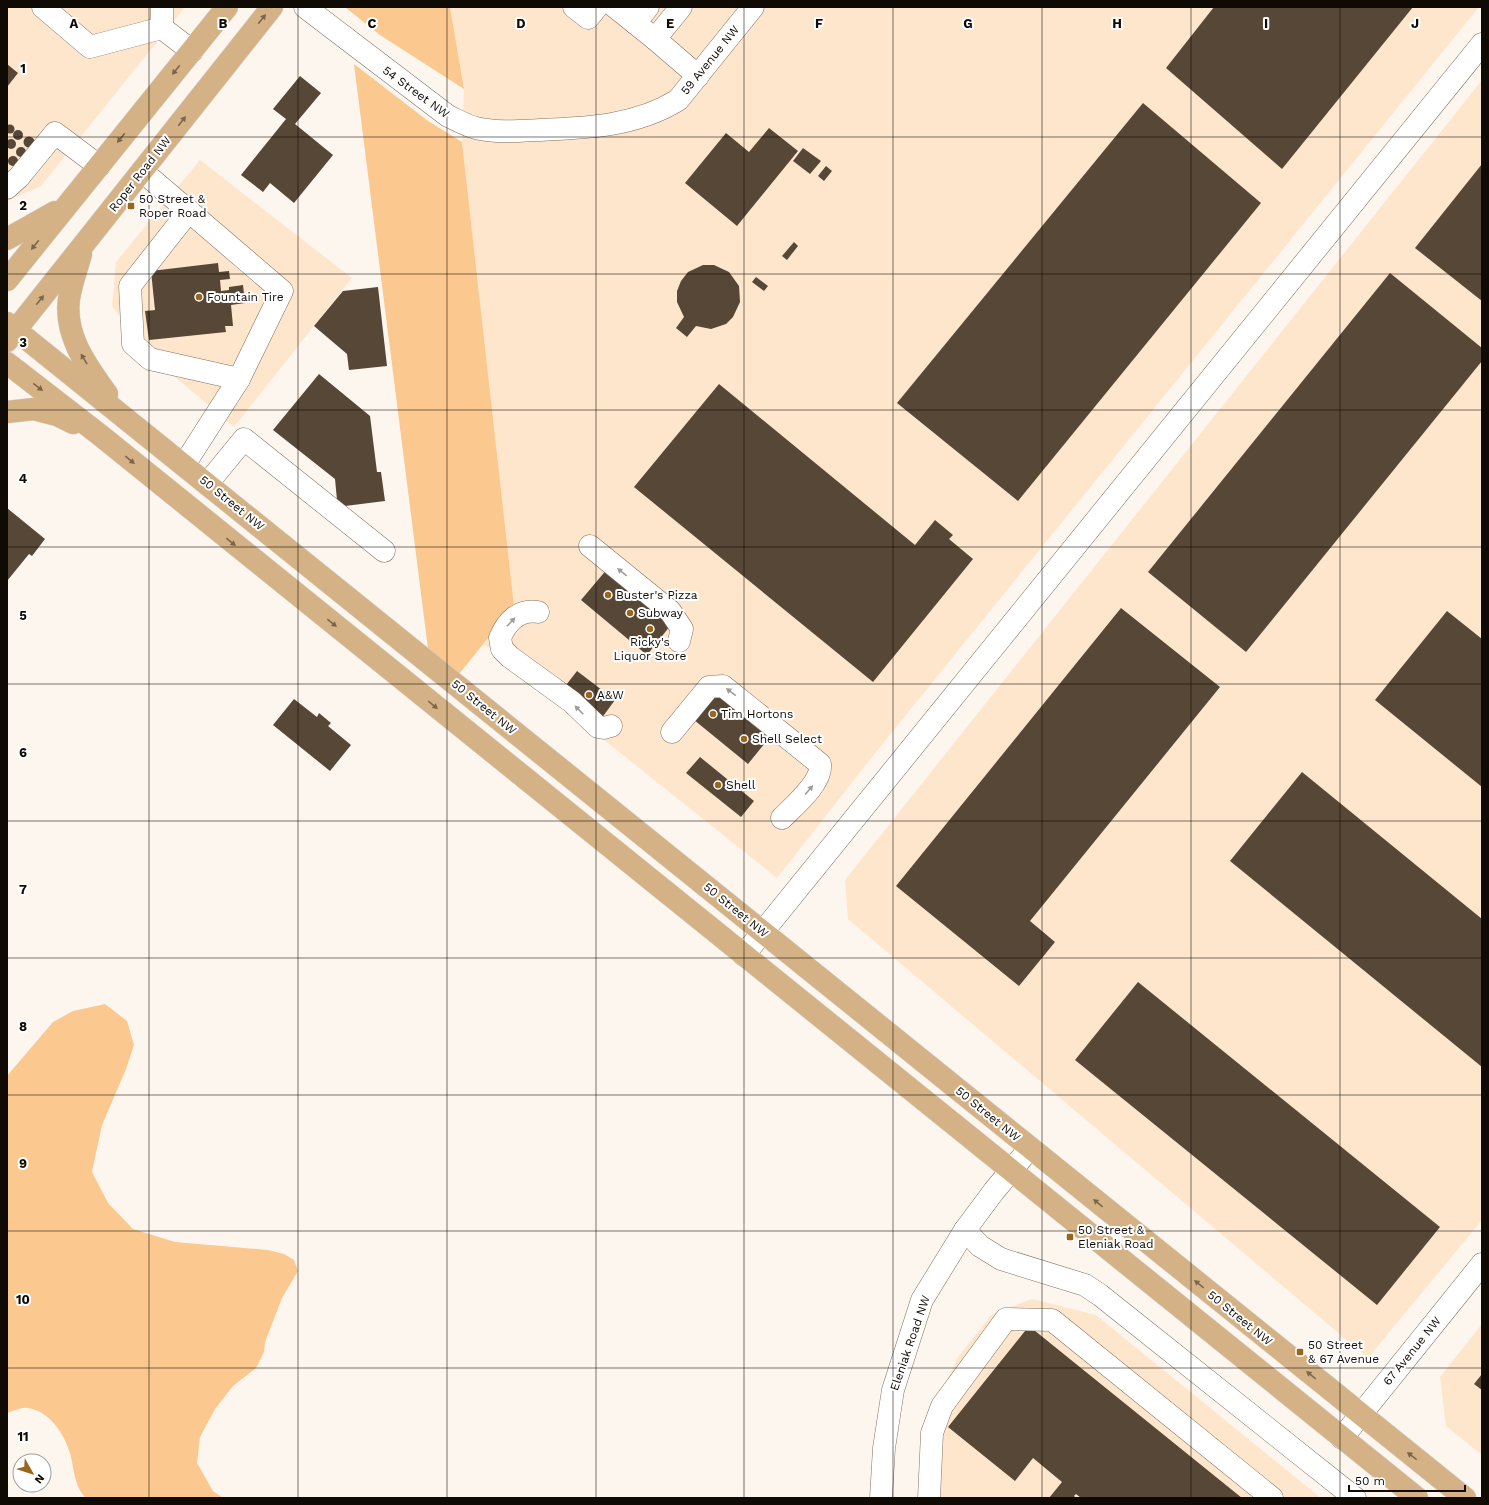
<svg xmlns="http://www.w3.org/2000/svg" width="1489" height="1505" viewBox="0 0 1489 1505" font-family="'Work Sans',sans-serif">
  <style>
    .built { fill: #fee6cc }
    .green { fill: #fbc88f }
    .building { fill: #564737 }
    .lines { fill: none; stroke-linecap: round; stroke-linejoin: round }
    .minor-casing { stroke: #817160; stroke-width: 23 }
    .major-casing { stroke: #d4d3d2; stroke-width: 23 }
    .minor { stroke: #fff; stroke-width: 22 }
    .major { stroke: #d5b285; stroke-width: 22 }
    .oneway { fill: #7c664b }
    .oneway2 { fill: #9f9d9b }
    .grid { fill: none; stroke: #100a05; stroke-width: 1; stroke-opacity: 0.55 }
    .poi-dot { fill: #9a651d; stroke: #fff; stroke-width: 1.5 }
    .labels { text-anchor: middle; stroke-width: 4; stroke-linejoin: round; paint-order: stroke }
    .street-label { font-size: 12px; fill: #100a05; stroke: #fff }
    .poi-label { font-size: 12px; fill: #100a05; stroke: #fff; text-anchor: start }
    .grid-label { font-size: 13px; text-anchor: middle; font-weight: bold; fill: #100a05; stroke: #fff; stroke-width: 4; stroke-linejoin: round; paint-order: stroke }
  </style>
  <rect width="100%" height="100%" fill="#fdf6ee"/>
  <g class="built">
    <path d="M 7,7 L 185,7 L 41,186 L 7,201 Z"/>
    <path d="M 450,7 L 1479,7 L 872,757 L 777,878 L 484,644 L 514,606 L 462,142 L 464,89 Z"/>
    <path d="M 1482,80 L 1482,1220 L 1368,1358 L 848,919 L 845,880 Z"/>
    <path d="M 200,160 L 352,278 L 234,427 L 148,354 L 112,306 L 116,262 Z"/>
    <path d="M 1032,1299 L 1096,1315 L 1321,1498 L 927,1498 L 933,1409 L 958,1357 L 992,1314 Z"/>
    <path d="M 1482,1324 L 1482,1455 L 1446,1426 L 1440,1377 Z"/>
  </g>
  <g class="green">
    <path d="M 345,7 L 450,7 L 464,89 L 380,35 Z"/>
    <path d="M 354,64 L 428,121 L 462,142 L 514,606 L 459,674 L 428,649 Z"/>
    <path d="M 105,1004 L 127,1021 L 134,1045 L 126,1069 L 102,1125 L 92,1172 L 108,1203 L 133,1229 L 175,1242 L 268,1250 L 284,1254 L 294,1260 L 298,1271 L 282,1298 L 265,1342 L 264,1352 L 256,1368 L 233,1386 L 215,1409 L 200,1437 L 197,1463 L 213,1491 L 223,1498 L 86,1498 C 74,1487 74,1467 70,1453 C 64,1433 49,1411 28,1408 C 22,1407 13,1411 7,1413 L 7,1076 L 53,1022 L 73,1011 Z"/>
  </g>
  <g class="building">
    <path d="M 1214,7 L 1413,7 L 1282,169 L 1166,68 Z"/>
    <path d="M 7,64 L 18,73 L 7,87 Z"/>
    <path d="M 300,76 L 321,93 L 295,124 L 333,155 L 294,203 L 270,183 L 263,192 L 241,175 L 286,119 L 273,109 Z"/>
    <path d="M 1143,103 L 1261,203 L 1018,501 L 897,403 Z"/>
    <circle cx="10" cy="129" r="4.5"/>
    <path d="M 769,128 L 798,151 L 737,226 L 685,183 L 726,133 L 749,152 Z"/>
    <circle cx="18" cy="135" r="5"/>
    <circle cx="29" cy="142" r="5.5"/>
    <circle cx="11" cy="144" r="5"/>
    <circle cx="21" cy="152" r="5"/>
    <path d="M 803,148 L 821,161 L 810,174 L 793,161 Z"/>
    <circle cx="13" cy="161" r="5"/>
    <path d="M 1482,164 L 1482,301 L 1415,248 Z"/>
    <path d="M 826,166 L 832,171 L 824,181 L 818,176 Z"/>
    <path d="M 794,242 L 798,246 L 787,260 L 782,256 Z"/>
    <path d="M 218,263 L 219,272 L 229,271 L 230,279 L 220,280 L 221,291 L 229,290 L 229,287 L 243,285 L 245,303 L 231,305 L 233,326 L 225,326 L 226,332 L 149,340 L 145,311 L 155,310 L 151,271 Z"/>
    <path d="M 703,265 L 714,265 L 729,272 L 739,286 L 740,302 L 733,317 L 726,324 L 711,329 L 696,326 L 687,337 L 676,328 L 684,317 L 677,302 L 677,291 L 681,281 L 688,272 Z"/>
    <path d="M 1390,273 L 1482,348 L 1482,361 L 1246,652 L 1148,572 Z"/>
    <path d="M 756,277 L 768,286 L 764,291 L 752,282 Z"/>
    <path d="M 378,287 L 387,366 L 349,370 L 347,354 L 314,326 L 343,291 Z"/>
    <path d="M 319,374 L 370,416 L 377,472 L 381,472 L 385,501 L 345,506 L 337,500 L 335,479 L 273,430 Z"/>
    <path d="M 719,384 L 915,545 L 935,520 L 953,535 L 949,539 L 973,559 L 873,682 L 634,487 Z"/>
    <path d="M 7,508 L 45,539 L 32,556 L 29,554 L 7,581 Z"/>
    <path d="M 608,568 L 674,621 L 647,655 L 581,600 Z"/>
    <path d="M 1121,608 L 1220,687 L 1030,921 L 1055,942 L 1019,986 L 896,886 Z"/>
    <path d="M 1447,611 L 1482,639 L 1482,787 L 1375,700 Z"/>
    <path d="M 577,671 L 615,700 L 601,719 L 563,689 Z"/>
    <path d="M 723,690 L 744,707 L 739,713 L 769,738 L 748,764 L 688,715 Z"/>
    <path d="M 294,699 L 317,717 L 319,713 L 331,723 L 328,726 L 351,745 L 330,771 L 273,725 Z"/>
    <path d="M 700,757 L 754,801 L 741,817 L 686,773 Z"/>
    <path d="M 1302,772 L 1482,919 L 1482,1067 L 1230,861 Z"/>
    <path d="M 1138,982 L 1440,1227 L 1377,1305 L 1075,1060 Z"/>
    <path d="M 1029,1326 L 1242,1498 L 1081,1498 L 1076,1494 L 1074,1496 L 1076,1498 L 1049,1498 L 1062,1482 L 1033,1458 L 1015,1481 L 948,1427 Z"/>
    <path d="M 1482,1374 L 1482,1390 L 1474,1384 Z"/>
  </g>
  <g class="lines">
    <defs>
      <g id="minor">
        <path d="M 43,7 L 90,47 L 162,28 L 192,51"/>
        <path d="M 305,7 L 448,116 C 457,120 467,126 476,128 C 497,133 519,131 540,130 C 588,128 636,126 678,100 L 753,7"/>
        <path d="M 574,7 L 588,18 L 597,7"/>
        <path d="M 615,7 L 655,39"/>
        <path d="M 681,7 L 655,39 L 698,76"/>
        <path d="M 635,23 L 648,7"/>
        <path d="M 162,28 L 162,7"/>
        <path d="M 142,171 L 282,291 L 239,379 L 184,465"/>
        <path d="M 7,188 L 19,177 L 55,133 L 99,166"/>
        <path d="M 189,211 L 130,286 L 133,344 L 150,359 L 239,379"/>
        <path d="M 207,484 L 244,439 L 384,551"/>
        <path d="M 590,546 L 670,611 L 682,629 L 679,641"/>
        <path d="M 538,612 C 519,609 507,621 500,638 L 502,649 L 510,657 L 572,702 L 598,727 L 604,728 L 611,726"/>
        <path d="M 672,732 L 709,687 L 723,686 L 820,764 C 823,782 794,806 782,818"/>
        <path d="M 744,955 L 1482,44"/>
        <path d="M 965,1230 L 980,1246 L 1001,1259 L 1085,1285 L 1100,1295 L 1355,1498"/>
        <path d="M 1342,1438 L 1482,1264"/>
        <path d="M 881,1498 L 884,1448 L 893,1390 L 922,1300 L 965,1230 L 994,1191 L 1030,1148"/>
        <path d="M 929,1498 L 932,1433 L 942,1406 L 1006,1319 L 1052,1320 L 1272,1498"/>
      </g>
      <g id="major">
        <path d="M 7,239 L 55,212"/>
        <path d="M 81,254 C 77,269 71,284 69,299 C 64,336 87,366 107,394"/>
        <path d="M 7,280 L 227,7"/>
        <path d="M 7,323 L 1465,1498"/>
        <path d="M 7,341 L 272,7"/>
        <path d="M 7,363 L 100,435 L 1417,1498"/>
        <path d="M 7,412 L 34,409 L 57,415 L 73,423"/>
      </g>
    </defs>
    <use href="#minor" class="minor-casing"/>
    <use href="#major" class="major-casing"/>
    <use href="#minor" class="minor"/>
    <use href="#major" class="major"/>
  </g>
  <defs><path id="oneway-solid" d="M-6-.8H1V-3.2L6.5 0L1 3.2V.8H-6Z"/></defs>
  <g class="oneway">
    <use href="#oneway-solid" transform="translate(262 19) rotate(-52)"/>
    <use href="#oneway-solid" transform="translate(176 70) rotate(129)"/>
    <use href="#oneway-solid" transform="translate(182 121) rotate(-52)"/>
    <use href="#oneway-solid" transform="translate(121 138) rotate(129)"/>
    <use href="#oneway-solid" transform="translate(35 245) rotate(129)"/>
    <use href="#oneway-solid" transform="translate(40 300) rotate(-52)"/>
    <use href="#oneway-solid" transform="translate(84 359) rotate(-121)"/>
    <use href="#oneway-solid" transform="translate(38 387) rotate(38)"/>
    <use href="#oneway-solid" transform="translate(130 460) rotate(39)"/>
    <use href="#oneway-solid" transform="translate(231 542) rotate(39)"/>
    <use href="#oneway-solid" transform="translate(332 623) rotate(39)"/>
    <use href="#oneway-solid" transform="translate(433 705) rotate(39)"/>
    <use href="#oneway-solid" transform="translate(1098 1203) rotate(-141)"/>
    <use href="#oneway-solid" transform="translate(1199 1284) rotate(-141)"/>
    <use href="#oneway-solid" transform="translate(1311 1375) rotate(-141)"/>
    <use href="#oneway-solid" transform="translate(1412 1456) rotate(-142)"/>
  </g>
  <g class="oneway2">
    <use href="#oneway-solid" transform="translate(622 572) rotate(-141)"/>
    <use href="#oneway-solid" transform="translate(511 622) rotate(-46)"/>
    <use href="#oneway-solid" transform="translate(731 692) rotate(-142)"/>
    <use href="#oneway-solid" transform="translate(579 710) rotate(-135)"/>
    <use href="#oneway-solid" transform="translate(809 790) rotate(-49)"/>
  </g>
  <path class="grid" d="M 149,7 L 149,1498M 298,7 L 298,1498M 447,7 L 447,1498M 596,7 L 596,1498M 744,7 L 744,1498M 893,7 L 893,1498M 1042,7 L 1042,1498M 1191,7 L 1191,1498M 1340,7 L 1340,1498M 7,137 L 1482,137M 7,274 L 1482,274M 7,410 L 1482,410M 7,547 L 1482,547M 7,684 L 1482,684M 7,821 L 1482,821M 7,958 L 1482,958M 7,1095 L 1482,1095M 7,1231 L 1482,1231M 7,1368 L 1482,1368"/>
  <g class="poi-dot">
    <rect x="127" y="202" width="8" height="8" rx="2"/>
    <circle cx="199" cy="297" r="4"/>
    <circle cx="608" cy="595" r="4"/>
    <circle cx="630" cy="613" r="4"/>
    <circle cx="650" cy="629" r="4"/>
    <circle cx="589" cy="695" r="4"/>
    <circle cx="713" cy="714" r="4"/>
    <circle cx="744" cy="739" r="4"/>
    <circle cx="718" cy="785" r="4"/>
    <rect x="1066" y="1233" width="8" height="8" rx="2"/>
    <rect x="1296" y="1348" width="8" height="8" rx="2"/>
  </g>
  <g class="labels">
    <g class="street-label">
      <text transform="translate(710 60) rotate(-51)" y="4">59 Avenue NW</text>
      <text transform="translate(416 92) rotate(36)" y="4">54 Street NW</text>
      <text transform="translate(140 174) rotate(-52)" y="4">Roper Road NW</text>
      <text transform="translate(232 503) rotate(39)" y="4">50 Street NW</text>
      <text transform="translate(484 707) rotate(39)" y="4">50 Street NW</text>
      <text transform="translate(736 910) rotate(39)" y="4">50 Street NW</text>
      <text transform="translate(988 1114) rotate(39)" y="4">50 Street NW</text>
      <text transform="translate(1240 1318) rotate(39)" y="4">50 Street NW</text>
      <text transform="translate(910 1343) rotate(-71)" y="4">Eleniak Road NW</text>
      <text transform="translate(1412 1351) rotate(-51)" y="4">67 Avenue NW</text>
    </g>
    <g class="poi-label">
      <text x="139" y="203">50 Street &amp;<tspan x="139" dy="14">Roper Road</tspan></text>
      <text x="207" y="301">Fountain Tire</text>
      <text x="616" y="599">Buster's Pizza</text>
      <text x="638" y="617">Subway</text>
      <text x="650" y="646" text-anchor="middle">Ricky's<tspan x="650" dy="14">Liquor Store</tspan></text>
      <text x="597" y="699">A&amp;W</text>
      <text x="721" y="718">Tim Hortons</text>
      <text x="752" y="743">Shell Select</text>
      <text x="726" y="789">Shell</text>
      <text x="1078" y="1234">50 Street &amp;<tspan x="1078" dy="14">Eleniak Road</tspan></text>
      <text x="1308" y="1349">50 Street<tspan x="1308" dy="14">&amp; 67 Avenue</tspan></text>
    </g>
  </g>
  <g class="grid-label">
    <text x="74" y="28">A</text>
    <text x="223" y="28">B</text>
    <text x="372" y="28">C</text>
    <text x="521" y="28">D</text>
    <text x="670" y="28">E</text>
    <text x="819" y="28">F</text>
    <text x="968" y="28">G</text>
    <text x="1117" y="28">H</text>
    <text x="1266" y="28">I</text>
    <text x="1415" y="28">J</text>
    <text x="23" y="73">1</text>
    <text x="23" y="210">2</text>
    <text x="23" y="347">3</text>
    <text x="23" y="483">4</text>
    <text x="23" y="620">5</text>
    <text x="23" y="757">6</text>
    <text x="23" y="894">7</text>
    <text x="23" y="1031">8</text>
    <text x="23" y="1168">9</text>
    <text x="23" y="1304">10</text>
    <text x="23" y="1441">11</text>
  </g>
  <rect width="1489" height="1505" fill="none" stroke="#100a05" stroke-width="16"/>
  <g transform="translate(32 1473) rotate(129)"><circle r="19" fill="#ffffff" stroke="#9f9d9b"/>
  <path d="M0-3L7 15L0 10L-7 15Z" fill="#9a651d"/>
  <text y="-6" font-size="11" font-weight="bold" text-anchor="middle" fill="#100a05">N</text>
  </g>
  <path d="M1349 1485v6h116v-6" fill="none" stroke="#100a05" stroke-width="2"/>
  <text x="1355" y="1485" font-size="12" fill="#100a05" stroke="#ffffff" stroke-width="3" paint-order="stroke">50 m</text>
</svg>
